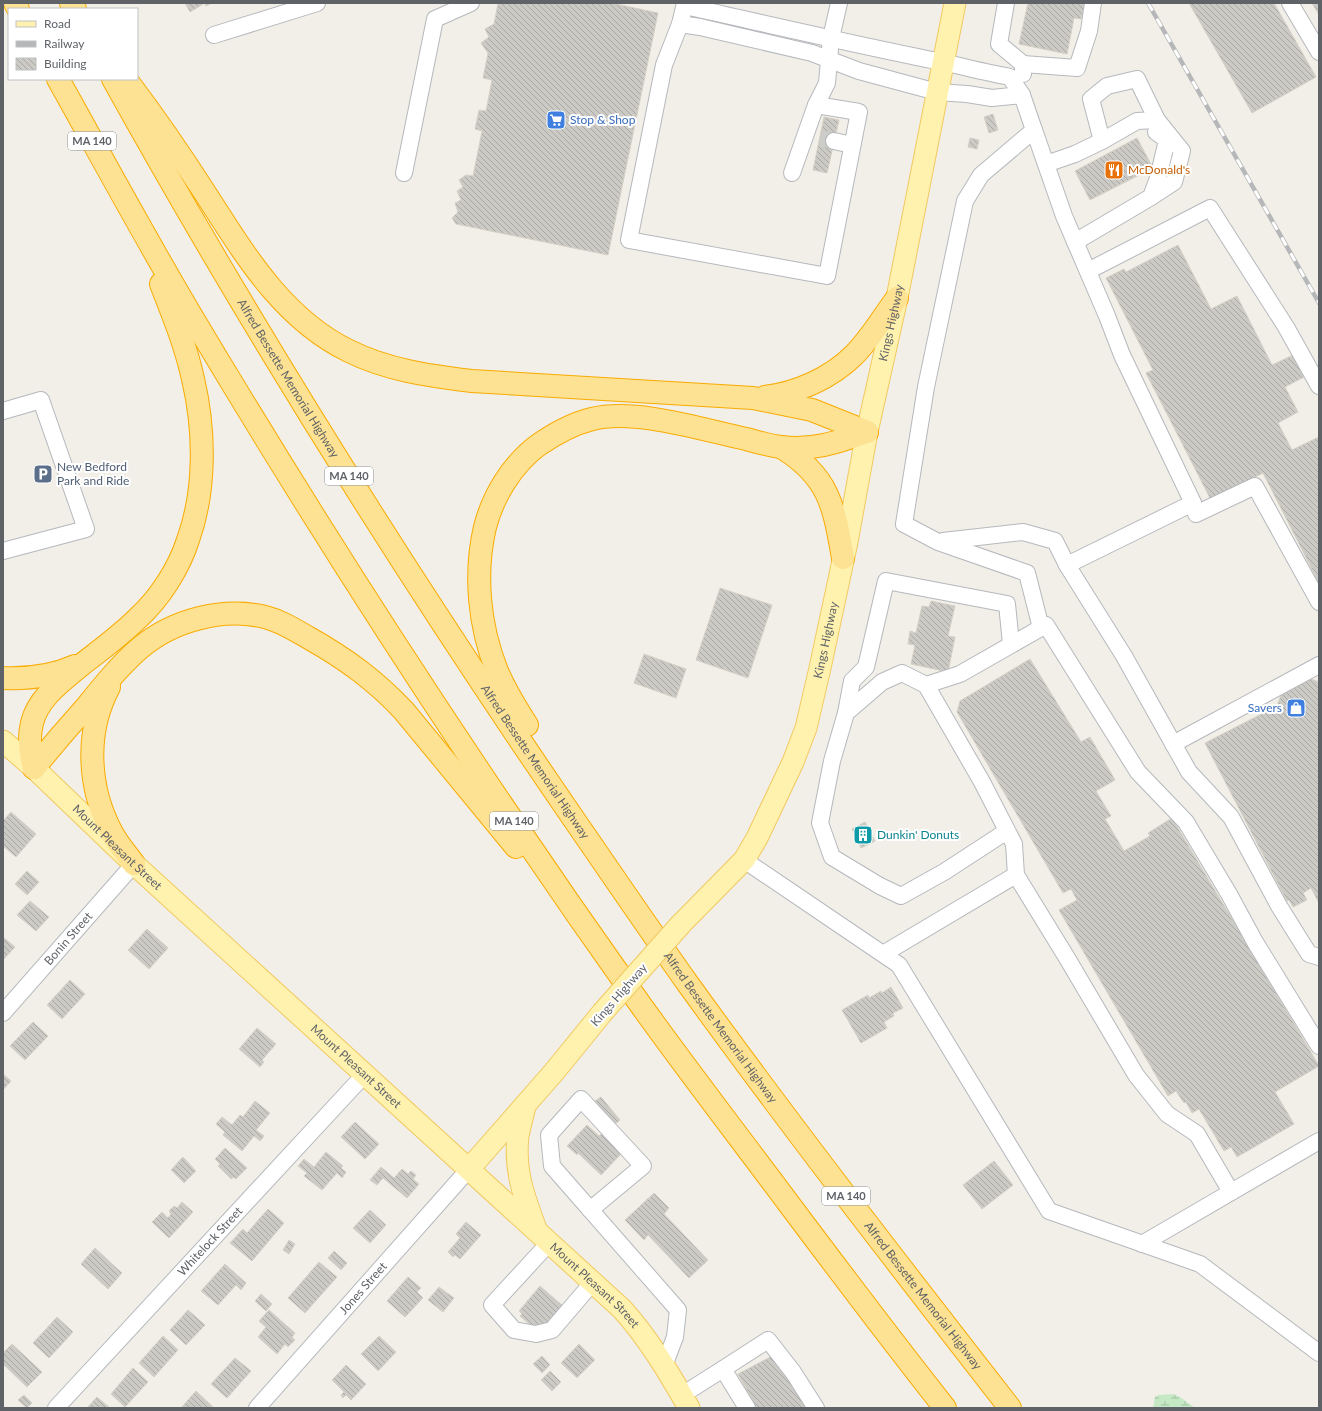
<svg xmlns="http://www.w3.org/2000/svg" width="1322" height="1411" viewBox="0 0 1322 1411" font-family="Lato,sans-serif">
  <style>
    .wetland { fill: url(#wetland-marsh) }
    .building { fill: url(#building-back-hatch); stroke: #d6d1c6 }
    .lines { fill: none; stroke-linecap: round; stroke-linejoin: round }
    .minor-tunnel { stroke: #ccccc8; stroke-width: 16; stroke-dasharray: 16 8; stroke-linecap: butt }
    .minor-casing { stroke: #b5b8bc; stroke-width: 18 }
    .major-casing { stroke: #f2c960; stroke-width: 23 }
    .highway-casing { stroke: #f9ab00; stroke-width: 24 }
    .minor { stroke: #fff; stroke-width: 16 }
    .major { stroke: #fff2af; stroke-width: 21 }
    .highway { stroke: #fde293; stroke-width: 22 }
    .rail-casing { stroke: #b6b7b8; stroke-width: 4.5 }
    .rail { stroke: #fff; stroke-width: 3; stroke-dasharray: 9; stroke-linecap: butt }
    .major-bridge-casing { stroke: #f2c960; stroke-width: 23; stroke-linecap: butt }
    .major-bridge { stroke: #fff2af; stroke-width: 21 }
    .labels { text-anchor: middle; stroke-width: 4; stroke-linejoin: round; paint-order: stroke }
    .shield { fill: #fff; stroke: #8f9295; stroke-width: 1 }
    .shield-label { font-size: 11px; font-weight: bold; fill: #5f6368 }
    .shop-label { font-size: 12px; fill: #366cbe; stroke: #fff; text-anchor: start }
    .food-label { font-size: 12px; fill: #c56008; stroke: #fff; text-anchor: start }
    .street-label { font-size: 12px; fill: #5f6368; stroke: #fff }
    .service-label { font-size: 12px; fill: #4e5e75; stroke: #fff; text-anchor: start }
    .culture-label { font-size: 12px; fill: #0d838f; stroke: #fff; text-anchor: start }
  </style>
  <defs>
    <pattern id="wetland-marsh" width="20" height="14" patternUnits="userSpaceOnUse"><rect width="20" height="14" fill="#c5e8c5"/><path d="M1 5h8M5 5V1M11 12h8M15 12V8" fill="none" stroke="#a3c0a4"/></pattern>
    <pattern id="building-back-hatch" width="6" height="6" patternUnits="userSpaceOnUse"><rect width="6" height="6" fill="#cccac5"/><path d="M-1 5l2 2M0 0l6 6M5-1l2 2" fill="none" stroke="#a9a8a4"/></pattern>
  </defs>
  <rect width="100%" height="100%" fill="#f1efe8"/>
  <path class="wetland" d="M 1173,1394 L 1180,1397 L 1195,1408 L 1153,1408 L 1155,1397 L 1158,1395 Z"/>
  <g class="building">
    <path d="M 185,3 L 212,3 L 206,6 L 205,3 L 190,12 Z"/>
    <path d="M 498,3 L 611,3 L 658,13 L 608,255 L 456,224 L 452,218 L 458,212 L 455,203 L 461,200 L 457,191 L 463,187 L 459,180 L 466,175 L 473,176 L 482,131 L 475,129 L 479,110 L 486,111 L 492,80 L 483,78 L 488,53 L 481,43 L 489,37 L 485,29 L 494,24 Z"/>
    <path d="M 1028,3 L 1085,3 L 1081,19 L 1074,18 L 1067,54 L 1019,44 Z"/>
    <path d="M 1189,3 L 1274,3 L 1316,77 L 1252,113 Z"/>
    <path d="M 1312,3 L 1319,3 L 1319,15 Z"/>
    <path d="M 993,114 L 998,130 L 989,133 L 984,117 Z"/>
    <path d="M 824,117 L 839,120 L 827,173 L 813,170 Z"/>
    <path d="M 970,138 L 979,140 L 977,149 L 968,147 Z"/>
    <path d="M 1137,138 L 1153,168 L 1090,200 L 1075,171 Z"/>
    <path d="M 1178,245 L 1211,309 L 1237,296 L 1272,365 L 1293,355 L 1304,377 L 1285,387 L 1298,412 L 1278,423 L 1292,450 L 1319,437 L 1319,583 L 1263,473 L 1211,500 L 1146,373 L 1153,370 L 1106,278 L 1124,269 L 1126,272 Z"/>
    <path d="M 720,588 L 772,605 L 748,678 L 696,660 Z"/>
    <path d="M 931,601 L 955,606 L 948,636 L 955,637 L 948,672 L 911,664 L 915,645 L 908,644 L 910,631 L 916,633 L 922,606 L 929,607 Z"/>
    <path d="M 644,654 L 686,669 L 676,698 L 634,683 Z"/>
    <path d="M 1030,659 L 1081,742 L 1090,737 L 1115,780 L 1096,791 L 1111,816 L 1105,819 L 1124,851 L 1150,836 L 1148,833 L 1172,818 L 1319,1066 L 1275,1092 L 1294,1124 L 1237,1157 L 1231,1147 L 1224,1151 L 1199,1109 L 1192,1113 L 1186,1102 L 1184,1103 L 1176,1091 L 1168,1096 L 1059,910 L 1077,900 L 1071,889 L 1063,893 L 957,712 L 960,701 Z"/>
    <path d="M 1311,679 L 1319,682 L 1319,903 L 1311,888 L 1303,893 L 1307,900 L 1293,907 L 1289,900 L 1287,901 L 1205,743 L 1277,706 L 1281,695 Z"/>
    <path d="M 11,812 L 36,834 L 16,857 L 3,846 L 3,821 Z"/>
    <path d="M 865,822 L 875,841 L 861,848 L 852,829 Z"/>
    <path d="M 27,871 L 39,882 L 27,895 L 15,884 Z"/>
    <path d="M 30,901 L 49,917 L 36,931 L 17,915 Z"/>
    <path d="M 147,929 L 168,948 L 149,969 L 128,950 Z"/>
    <path d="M 3,937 L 15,947 L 3,960 Z"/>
    <path d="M 70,980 L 85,994 L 62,1019 L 47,1005 Z"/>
    <path d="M 891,987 L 903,1008 L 893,1013 L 894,1016 L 884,1022 L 887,1028 L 861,1043 L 842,1010 L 868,995 L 869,998 L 881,991 L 882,993 Z"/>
    <path d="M 33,1022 L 48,1036 L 25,1060 L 10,1046 Z"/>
    <path d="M 257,1028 L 276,1044 L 262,1060 L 264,1062 L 260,1067 L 239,1049 Z"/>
    <path d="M 3,1074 L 11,1081 L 3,1090 Z"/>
    <path d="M 601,1097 L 620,1120 L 614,1125 L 595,1101 Z"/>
    <path d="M 255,1101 L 270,1113 L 256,1130 L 264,1136 L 260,1141 L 254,1136 L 242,1151 L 223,1135 L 225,1132 L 216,1124 L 222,1117 L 232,1125 L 240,1115 L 243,1117 Z"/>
    <path d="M 355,1122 L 379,1144 L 365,1159 L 341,1137 Z"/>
    <path d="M 587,1125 L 599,1136 L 601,1134 L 621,1154 L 601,1175 L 578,1153 L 577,1155 L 567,1146 Z"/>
    <path d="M 225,1148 L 247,1168 L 236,1179 L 234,1177 L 231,1179 L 218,1166 L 220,1164 L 215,1159 Z"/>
    <path d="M 326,1152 L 343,1166 L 341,1168 L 346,1172 L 342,1178 L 337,1173 L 322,1190 L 304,1176 L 307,1173 L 298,1166 L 304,1159 L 314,1167 Z"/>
    <path d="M 183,1157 L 196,1171 L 184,1183 L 171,1170 Z"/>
    <path d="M 994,1161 L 1013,1185 L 982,1209 L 963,1185 Z"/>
    <path d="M 381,1167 L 394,1178 L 402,1169 L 408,1174 L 411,1171 L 416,1175 L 413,1179 L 419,1184 L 407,1198 L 383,1178 L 377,1185 L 370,1180 Z"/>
    <path d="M 654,1193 L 669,1208 L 664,1214 L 708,1260 L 689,1278 L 648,1235 L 644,1240 L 625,1220 Z"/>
    <path d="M 182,1202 L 193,1212 L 169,1238 L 152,1222 L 162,1212 L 168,1218 L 171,1214 L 169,1211 L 174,1206 L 177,1208 Z"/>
    <path d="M 268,1209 L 284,1223 L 252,1261 L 230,1243 L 243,1229 L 247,1233 Z"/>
    <path d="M 370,1210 L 386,1225 L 370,1243 L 353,1228 Z"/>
    <path d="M 466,1222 L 481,1235 L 460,1259 L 455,1255 L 453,1257 L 448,1252 L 460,1238 L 456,1234 Z"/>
    <path d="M 289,1240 L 295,1244 L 289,1254 L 283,1250 Z"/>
    <path d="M 95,1248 L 122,1273 L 108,1289 L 81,1264 Z"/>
    <path d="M 334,1251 L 347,1263 L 341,1270 L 328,1258 Z"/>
    <path d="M 319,1262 L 337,1277 L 305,1313 L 288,1298 Z"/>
    <path d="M 225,1264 L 246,1283 L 241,1290 L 236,1285 L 218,1305 L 201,1291 Z"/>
    <path d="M 408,1277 L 421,1288 L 417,1292 L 423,1298 L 405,1317 L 387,1301 Z"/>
    <path d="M 540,1286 L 564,1307 L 545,1329 L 536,1330 L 520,1316 L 522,1314 L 519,1311 Z"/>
    <path d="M 439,1287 L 454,1298 L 443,1312 L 428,1300 Z"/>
    <path d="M 261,1294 L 272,1304 L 266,1311 L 255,1301 Z"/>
    <path d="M 188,1310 L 205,1325 L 186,1345 L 170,1330 Z"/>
    <path d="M 269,1310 L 295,1333 L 292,1337 L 295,1340 L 288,1347 L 285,1344 L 277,1354 L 258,1337 L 266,1327 L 259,1321 Z"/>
    <path d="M 57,1317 L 73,1332 L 49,1358 L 33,1343 Z"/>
    <path d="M 163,1336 L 178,1350 L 154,1377 L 139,1363 Z"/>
    <path d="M 379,1336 L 396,1352 L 378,1371 L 361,1354 Z"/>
    <path d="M 12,1344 L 42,1372 L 27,1387 L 3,1364 L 3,1353 Z"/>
    <path d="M 579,1344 L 595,1360 L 577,1378 L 561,1363 Z"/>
    <path d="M 776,1354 L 806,1408 L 757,1408 L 738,1374 Z"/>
    <path d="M 542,1356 L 550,1365 L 542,1373 L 533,1364 Z"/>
    <path d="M 235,1358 L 251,1371 L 227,1398 L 211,1384 Z"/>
    <path d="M 346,1365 L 366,1384 L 351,1400 L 346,1395 L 343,1398 L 341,1395 L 344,1392 L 332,1380 Z"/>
    <path d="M 133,1368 L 148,1382 L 125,1407 L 111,1394 Z"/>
    <path d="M 550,1371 L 561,1382 L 552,1391 L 541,1380 Z"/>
    <path d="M 196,1391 L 214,1408 L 181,1408 Z"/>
    <path d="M 24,1395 L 32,1403 L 27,1408 L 18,1400 Z"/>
    <path d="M 97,1397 L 110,1408 L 87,1408 Z"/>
  </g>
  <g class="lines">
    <path class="minor-tunnel" d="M 820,138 L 834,141"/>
    <defs>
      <g id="minor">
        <path d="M 685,3 L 680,24 L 664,65 L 629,240 L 827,276 L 859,112 L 816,105 L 827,83 L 831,38 L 839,3"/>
        <path d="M 1006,3 L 999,44 L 1023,64 L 1023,74"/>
        <path d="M 1290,3 L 1319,52"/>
        <path d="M 685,6 C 771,25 856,45 942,62 C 965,67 987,73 1010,77 L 1022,95 L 1034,130 L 981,175 L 965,201 L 926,387 L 904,524 L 938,542 L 1027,573 L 1041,628"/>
        <path d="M 680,24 L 700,27 L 812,53 L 859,71 L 937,92 L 967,94 L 992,98 L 1022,95"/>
        <path d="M 214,35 L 317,3"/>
        <path d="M 1023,64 L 1077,68 L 1089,31 L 1093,3"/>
        <path d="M 834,141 L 852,145"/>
        <path d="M 1102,141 L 1091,99 L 1107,86 L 1137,79 L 1157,120"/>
        <path d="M 1046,164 L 1075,154 L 1102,141 L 1137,121 L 1157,120 L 1182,151 L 1174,182 L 1151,197"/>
        <path d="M 404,173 L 435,19 L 471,3"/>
        <path d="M 792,173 L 816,105"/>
        <path d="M 1075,242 L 1151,197 L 1158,178 L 1167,140 L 1156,132"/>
        <path d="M 1088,271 L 1210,208 L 1286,327 L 1319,386"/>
        <path d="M 3,411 L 41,400 L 86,529 L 3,551"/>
        <path d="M 1193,503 L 1196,514 L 1255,486 L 1319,602"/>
        <path d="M 943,541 L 1023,532 L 1055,541 L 1067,565 L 1193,503 L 1122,355 L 1107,316 L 1064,216 L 1034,130"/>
        <path d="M 1067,565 L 1124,656 L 1189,772 L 1231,817 L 1279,906 L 1309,954 L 1319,957"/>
        <path d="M 926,685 L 960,674 L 1046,625 L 1138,772 L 1186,822 L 1229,894 L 1255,942 L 1319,1046"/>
        <path d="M 846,713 L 852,681 L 866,667 L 886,581 L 1007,604 L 1011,644"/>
        <path d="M 1173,744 L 1319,665"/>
        <path d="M 1007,831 L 944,872 L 901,896 L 880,886 L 832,857 L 820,823 L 832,761 L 846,713 L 882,682 L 902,673 L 926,685 L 982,782 L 1014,844 L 1016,875 L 1067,958 L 1136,1075 L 1167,1114 L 1197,1134 L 1231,1192"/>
        <path d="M 744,860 L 899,965 L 1049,1211 L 1200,1264 L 1319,1353"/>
        <path d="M 883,954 L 1016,875"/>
        <path id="s1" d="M 3,1013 L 134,864"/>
        <path d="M 590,1210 L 643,1166 L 581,1099 L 549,1135 L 552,1166 L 678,1310 L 675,1337 L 664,1366"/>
        <path d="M 549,1243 L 492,1305 L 514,1330 L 536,1334 L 552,1330 L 593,1282"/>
        <path d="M 1142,1244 L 1319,1141"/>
        <path d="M 723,1369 L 768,1340 L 793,1372 L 816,1408"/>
        <path d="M 682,1395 L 723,1369 L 747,1408"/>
        <path id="s2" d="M 56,1408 L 365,1074"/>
        <path id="s3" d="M 257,1408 L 469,1169"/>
      </g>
      <g id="major">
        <path id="s4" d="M 3,741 L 34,768 L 134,864 L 622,1309 C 649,1339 669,1373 689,1408"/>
        <path id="s5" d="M 681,924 L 744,860 L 757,838 L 793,762 L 806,728 L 820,668 L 847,542 L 867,432 L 897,298 L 955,3"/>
        <path d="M 525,1106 C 523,1115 520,1126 518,1136 C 514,1170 524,1197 536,1229"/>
        <path d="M 469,1169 L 554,1072 L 602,1013"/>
      </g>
      <g id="highway">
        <path d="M 15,3 L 18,9"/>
        <path d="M 71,3 L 75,9"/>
        <path d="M 58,79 C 101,156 143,234 188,310 C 329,547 480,779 640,1004 C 688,1071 739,1137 789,1204 C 840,1272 892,1341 945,1408"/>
        <path id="s6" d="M 113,79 C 254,333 409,579 573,818 C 611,873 649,929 688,984 C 792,1128 901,1268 1010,1408"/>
        <path d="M 128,82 C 156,119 182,157 207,196 C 245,255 283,319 349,351 C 387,370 430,376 472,381 L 753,398 L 812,410 L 867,432"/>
        <path d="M 765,397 C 797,393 831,378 854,355 C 870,339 883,317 897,298"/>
        <path d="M 781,447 C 829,476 834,506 843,558"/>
        <path d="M 3,678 C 27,679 53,676 75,666"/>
        <path d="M 109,687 C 85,732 88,787 111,831 C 117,843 126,853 134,864"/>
        <path d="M 527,725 C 516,708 505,690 497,671 C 479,626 474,574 485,527 C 493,496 512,465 537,446 C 554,434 572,424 592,419 C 635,408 704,430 746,439 C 758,442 770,446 781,447 C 813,451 838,442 867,432"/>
        <path d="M 34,768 C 51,747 69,726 87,706 C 103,686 120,665 140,648 C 173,620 223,607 265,617 C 281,621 295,630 309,638 C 346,659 375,680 404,711 L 516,847"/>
        <path d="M 34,768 C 30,753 28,739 32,723 C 38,698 61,682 80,666 C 99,651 120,636 138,618 C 160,598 179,568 188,540 C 206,490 205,430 193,379 C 186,346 173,315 161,284"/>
      </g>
    </defs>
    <use href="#minor" class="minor-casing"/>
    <use href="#major" class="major-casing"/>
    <use href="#highway" class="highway-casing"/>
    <use href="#minor" class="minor"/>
    <use href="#major" class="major"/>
    <use href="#highway" class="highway"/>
    <defs>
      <path id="rail" d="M 1148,3 L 1319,303"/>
    </defs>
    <use href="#rail" class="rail-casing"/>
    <use href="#rail" class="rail"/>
    <defs>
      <path id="major-bridge" d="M 602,1013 L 681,924"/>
    </defs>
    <use href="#major-bridge" class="major-bridge-casing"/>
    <use href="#major-bridge" class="major-bridge"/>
  </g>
  <defs>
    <symbol id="supermarket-square" viewBox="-11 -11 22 22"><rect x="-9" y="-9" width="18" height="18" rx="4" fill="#3f7fe0" stroke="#fff"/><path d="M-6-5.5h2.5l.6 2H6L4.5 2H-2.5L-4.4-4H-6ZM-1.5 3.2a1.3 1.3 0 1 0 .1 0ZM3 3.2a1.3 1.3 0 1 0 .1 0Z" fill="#fff"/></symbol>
    <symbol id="restaurant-square" viewBox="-11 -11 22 22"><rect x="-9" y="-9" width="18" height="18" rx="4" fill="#e8710a" stroke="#fff"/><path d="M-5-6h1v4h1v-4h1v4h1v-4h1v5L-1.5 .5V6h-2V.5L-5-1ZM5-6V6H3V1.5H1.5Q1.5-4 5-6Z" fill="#fff"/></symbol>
    <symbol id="parking-square" viewBox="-11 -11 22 22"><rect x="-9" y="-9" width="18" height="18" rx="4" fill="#5c6f8a" stroke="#fff"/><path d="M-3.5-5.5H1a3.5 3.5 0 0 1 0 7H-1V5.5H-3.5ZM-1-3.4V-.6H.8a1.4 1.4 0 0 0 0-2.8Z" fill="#fff"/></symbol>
    <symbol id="shop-square" viewBox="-11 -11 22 22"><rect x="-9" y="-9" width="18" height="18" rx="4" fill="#3f7fe0" stroke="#fff"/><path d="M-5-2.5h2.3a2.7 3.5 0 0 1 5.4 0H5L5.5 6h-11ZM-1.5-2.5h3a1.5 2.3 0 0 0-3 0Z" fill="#fff"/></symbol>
    <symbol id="building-square" viewBox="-11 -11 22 22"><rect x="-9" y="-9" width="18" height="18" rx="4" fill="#0f9aa8" stroke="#fff"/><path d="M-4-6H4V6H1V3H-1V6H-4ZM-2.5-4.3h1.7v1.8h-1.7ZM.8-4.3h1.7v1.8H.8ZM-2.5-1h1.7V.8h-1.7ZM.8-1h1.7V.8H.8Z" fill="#fff"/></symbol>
  </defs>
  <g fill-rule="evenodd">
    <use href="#supermarket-square" x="545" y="109" width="22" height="22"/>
    <use href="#restaurant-square" x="1103" y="159" width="22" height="22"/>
    <use href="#parking-square" x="32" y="463" width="22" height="22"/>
    <use href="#shop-square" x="1285" y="697" width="22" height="22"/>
    <use href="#building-square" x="852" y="824" width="22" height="22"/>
  </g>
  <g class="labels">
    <g class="shield">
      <rect x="68" y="132" width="48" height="18" rx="3"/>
      <rect x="325" y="467" width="48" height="18" rx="3"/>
      <rect x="490" y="812" width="48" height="18" rx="3"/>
      <rect x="822" y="1187" width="48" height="18" rx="3"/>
    </g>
    <g class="shield-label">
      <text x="92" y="145">MA 140</text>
      <text x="349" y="480">MA 140</text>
      <text x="514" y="825">MA 140</text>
      <text x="846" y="1200">MA 140</text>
    </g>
    <g class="shop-label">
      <text x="570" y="124">Stop &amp; Shop</text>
      <text x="1282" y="712" text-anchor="end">Savers</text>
    </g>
    <g class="food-label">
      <text x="1128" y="174">McDonald's</text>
    </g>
    <g class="street-label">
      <text dy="4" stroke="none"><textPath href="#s5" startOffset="650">Kings Highway</textPath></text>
      <text dy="4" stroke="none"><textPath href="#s6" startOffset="347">Alfred Bessette Memorial Highway</textPath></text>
      <text dy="4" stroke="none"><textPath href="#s5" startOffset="326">Kings Highway</textPath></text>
      <text dy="4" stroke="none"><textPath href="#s6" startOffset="803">Alfred Bessette Memorial Highway</textPath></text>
      <text dy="4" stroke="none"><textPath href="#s4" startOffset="156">Mount Pleasant Street</textPath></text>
      <text dy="4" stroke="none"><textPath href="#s1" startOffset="99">Bonin Street</textPath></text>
      <text transform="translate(619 995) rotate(-49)" y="4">Kings Highway</text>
      <text dy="4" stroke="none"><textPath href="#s6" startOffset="1127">Alfred Bessette Memorial Highway</textPath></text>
      <text dy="4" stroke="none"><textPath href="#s4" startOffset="480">Mount Pleasant Street</textPath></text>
      <text dy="4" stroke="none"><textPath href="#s2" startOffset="227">Whitelock Street</textPath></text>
      <text dy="4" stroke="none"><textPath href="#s4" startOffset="804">Mount Pleasant Street</textPath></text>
      <text dy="4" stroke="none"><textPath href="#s3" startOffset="160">Jones Street</textPath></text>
      <text dy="4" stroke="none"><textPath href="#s6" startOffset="1463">Alfred Bessette Memorial Highway</textPath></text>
    </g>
    <g class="service-label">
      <text x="57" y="471">New Bedford<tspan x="57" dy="14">Park and Ride</tspan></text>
    </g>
    <g class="culture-label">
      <text x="877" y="839">Dunkin' Donuts</text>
    </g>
  </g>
  <rect width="1322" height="1411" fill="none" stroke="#5f6368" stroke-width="8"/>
  <rect x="8" y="8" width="130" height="72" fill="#ffffff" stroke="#bfc1c3"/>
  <rect x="16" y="21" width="20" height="6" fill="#fff2af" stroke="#bfc1c3"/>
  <text x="44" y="28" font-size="12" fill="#5f6368">Road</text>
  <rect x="16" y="41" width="20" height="6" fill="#b6b7b8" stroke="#bfc1c3"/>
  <text x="44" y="48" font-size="12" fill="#5f6368">Railway</text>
  <rect x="16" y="58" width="20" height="12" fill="url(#building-back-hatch)" stroke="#bfc1c3"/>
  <text x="44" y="68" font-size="12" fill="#5f6368">Building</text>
</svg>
